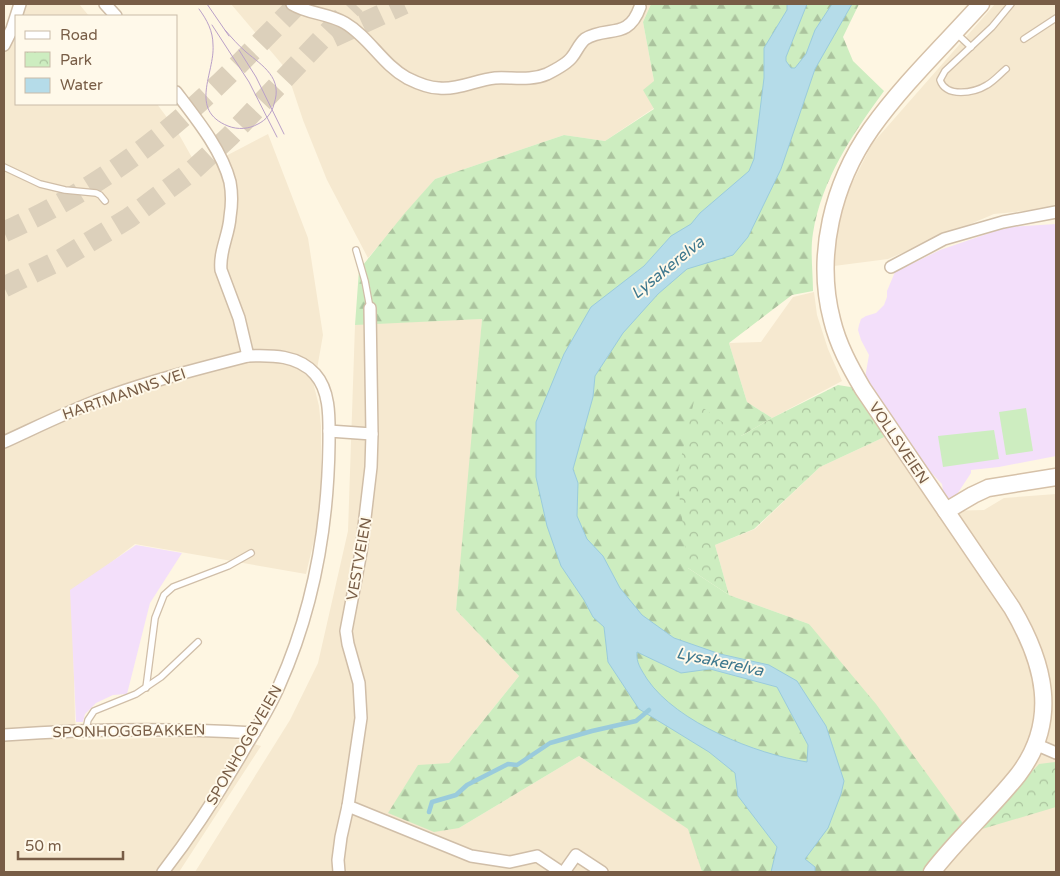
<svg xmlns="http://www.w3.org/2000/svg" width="1060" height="876" viewBox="0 0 1060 876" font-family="'Varela Round',sans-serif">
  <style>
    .residential { fill: #f6e9d0 }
    .education { fill: #f3dffa }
    .forest { fill: url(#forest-firs) }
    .park { fill: url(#park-crowns) }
    .pitch { fill: #cdedc0 }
    .water { fill: #b5dce9; stroke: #9acbdc; fill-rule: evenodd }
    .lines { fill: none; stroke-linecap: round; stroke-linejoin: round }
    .stream { stroke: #9acbdc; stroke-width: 4.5 }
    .highway-tunnel { stroke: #dcd0bb; stroke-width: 21; stroke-dasharray: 21 11; stroke-linecap: butt }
    .lane-casing { stroke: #d0bea8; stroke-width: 8 }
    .street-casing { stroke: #d0bea8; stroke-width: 14 }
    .secondary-casing { stroke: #d6c1a8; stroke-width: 19 }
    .lane { stroke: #fff; stroke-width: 5.5 }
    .street { stroke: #fff; stroke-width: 11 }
    .secondary { stroke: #fff; stroke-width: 16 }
    .tram { stroke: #baa0c8; stroke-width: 1 }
    .labels { text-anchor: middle; stroke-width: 4; stroke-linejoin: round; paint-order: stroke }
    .street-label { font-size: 15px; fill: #785d46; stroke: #fff9ea }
    .water-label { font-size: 16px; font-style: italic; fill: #3e788e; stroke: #fff9ea }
  </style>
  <defs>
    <pattern id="forest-firs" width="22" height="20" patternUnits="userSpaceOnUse" patternTransform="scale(1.25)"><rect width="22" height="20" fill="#cdedc0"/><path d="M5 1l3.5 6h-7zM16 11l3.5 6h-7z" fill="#abc39e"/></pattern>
    <pattern id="park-crowns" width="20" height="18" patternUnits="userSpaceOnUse" patternTransform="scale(1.25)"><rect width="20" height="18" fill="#cdedc0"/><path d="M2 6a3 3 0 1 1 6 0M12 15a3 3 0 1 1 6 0" fill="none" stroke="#abc39e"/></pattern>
  </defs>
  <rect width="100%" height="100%" fill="#fef6e2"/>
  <g class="residential">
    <path d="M 25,4 L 79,4 L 89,16 L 21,16 Z"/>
    <path d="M 231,4 L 651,4 L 643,22 L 654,81 L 654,108 L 605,141 L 564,135 L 435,179 L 368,258 L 327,180 L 303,120 L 286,69 Z"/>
    <path d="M 995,4 L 1056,4 L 1056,208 L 994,214 L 888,259 L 834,266 L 837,213 L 872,144 Z"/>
    <path d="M 4,30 L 15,34 L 16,32 L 16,104 L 157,104 L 177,131 L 199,170 L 268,134 L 308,238 L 323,335 L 314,386 L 319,406 L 321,426 L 321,485 L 319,519 L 306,574 L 135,544 L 109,564 L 72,594 L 75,720 L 78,740 L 224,736 L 261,746 L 179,872 L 4,872 Z"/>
    <path d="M 814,292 L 817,315 L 828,349 L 842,381 L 772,418 L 747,402 L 729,343 L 761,342 L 793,297 Z"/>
    <path d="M 482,319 L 473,442 L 456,610 L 519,676 L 449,763 L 459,828 L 579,756 L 689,829 L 702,872 L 195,872 L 290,720 L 318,663 L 348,531 L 355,325 L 369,322 Z"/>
    <path d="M 893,433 L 946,511 L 984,510 L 1004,498 L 1056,494 L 1056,872 L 934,872 L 809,624 L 729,595 L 715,545 L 755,529 L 820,467 Z"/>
  </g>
  <g class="education">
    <path d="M 1056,224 L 1056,456 L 999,467 L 971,470 L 971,473 L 946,511 L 942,484 L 893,433 L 863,389 L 869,355 L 861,340 L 858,330 L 859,325 L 861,319 L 866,316 L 876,313 L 884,305 L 887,297 L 887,291 L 895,272 L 940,250 L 1007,227 Z"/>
    <path d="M 136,545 L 182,553 L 150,603 L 127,694 L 113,695 L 96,703 L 85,714 L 83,722 L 76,722 L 70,590 Z"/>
  </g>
  <path class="forest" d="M 651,4 L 859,4 L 843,37 L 853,61 L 884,91 C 852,135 822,179 813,233 C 810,251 813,272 813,291 L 792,295 L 729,343 L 747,402 L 772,418 L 741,436 L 688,568 L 729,595 L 809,624 L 876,704 L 967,829 L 934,872 L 702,872 L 688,829 L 579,756 L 459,828 L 434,832 L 388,813 L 418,765 L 449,763 L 519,676 L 456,610 L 482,319 L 355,325 L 359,270 L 404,214 L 435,179 L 564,135 L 605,141 L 654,109 L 643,90 L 654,81 L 643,22 Z"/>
  <g class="park">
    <path d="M 838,385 L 863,389 L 893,433 L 820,467 L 754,529 L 715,545 L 729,595 L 688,568 L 677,476 L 694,401 L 741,436 L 772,418 Z"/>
    <path d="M 1056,760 L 1056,807 L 982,829 L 983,824 L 1039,764 L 1055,762 Z"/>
  </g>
  <g class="pitch">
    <path d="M 1026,408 L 1033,451 L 1006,455 L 999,412 Z"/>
    <path d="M 994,430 L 999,459 L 943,467 L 938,436 Z"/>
  </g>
  <path class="water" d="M 787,4 L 807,4 L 786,57 L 786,61 L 791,68 L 795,68 L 806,54 L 815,30 L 832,4 L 852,4 L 815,69 L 781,169 L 748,237 L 733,255 L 687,269 L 658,294 L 623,333 L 595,376 L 593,397 L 573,469 L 578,483 L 577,516 L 587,539 L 603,556 L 620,588 L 642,615 L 674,638 L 720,654 L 769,665 L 797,681 L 826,726 L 844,781 L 841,794 L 828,828 L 805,859 L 815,867 L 815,872 L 771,872 L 777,847 L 738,796 L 735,773 L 709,752 L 639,709 L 608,662 L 604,627 L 593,617 L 584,600 L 561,566 L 547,526 L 536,477 L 536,422 L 564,354 L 591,307 L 644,266 L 671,236 L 691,224 L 700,213 L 749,171 L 754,159 L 764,78 L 764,48 L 787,10 ZM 637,652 L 681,673 L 710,669 L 777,687 L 808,745 L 807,762 C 756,754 677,723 647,679 C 641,669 636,663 637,652 Z"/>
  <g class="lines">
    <path class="stream" d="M 429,812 L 432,802 L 456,795 L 467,785 L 508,764 L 517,765 L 550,743 L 592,731 L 636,721 L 649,710"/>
    <g class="highway-tunnel">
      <path d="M 333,37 L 404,4"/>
      <path d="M 4,232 C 73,201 139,157 195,106 C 231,74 264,38 298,4"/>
      <path d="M 4,287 L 58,261 L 129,218 L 192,171 L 230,136 L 355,4"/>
    </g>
    <defs>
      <g id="lane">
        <path d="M 956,33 L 971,47"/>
        <path d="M 1024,39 L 1056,18"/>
        <path d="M 1006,69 C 1000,74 994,81 987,85 C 974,93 946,98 940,80 L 945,71 L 992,27 L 1011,4"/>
        <path d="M 4,167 L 40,184 L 65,190 L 96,193 L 100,195 L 105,201"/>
        <path d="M 356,250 L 365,281 L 370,308"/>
        <path d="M 146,688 L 155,618 L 164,595 L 173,587 L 228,566 L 251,553"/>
        <path d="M 86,729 L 88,720 L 94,711 L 136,694 L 161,677 L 198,642"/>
      </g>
      <g id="street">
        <path d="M 105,4 L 116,16"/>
        <path d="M 292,4 C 308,14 328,13 345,23 C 369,37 382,64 407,78 C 417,83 428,88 439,88 C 458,90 476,80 495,78 C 512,77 531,81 547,74 C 555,70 567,64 572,57 C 577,51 579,44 585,39 C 607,25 628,41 640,7"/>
        <path d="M 4,45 L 12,29 L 20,4"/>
        <path d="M 891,267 L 944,239 L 1003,222 L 1056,212"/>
        <path d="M 329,431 L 372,434"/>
        <path d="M 4,442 C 39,426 73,409 109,396 C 154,380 201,368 248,356"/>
        <path d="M 4,735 C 88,729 170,728 254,733"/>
        <path d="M 1035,744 L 1056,753"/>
        <path d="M 348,806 L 471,856 L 510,862 L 537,856 L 561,872"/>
        <path d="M 163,872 C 194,832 221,790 246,746 C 258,726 270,707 279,686 C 314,608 328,527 329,443 C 329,420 331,392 315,374 C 298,355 272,355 248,356 L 239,318 L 221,270 C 219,251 229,235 230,217 C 232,205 232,193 230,182 C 222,150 195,117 176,92"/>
        <path d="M 339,872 L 338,860 L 341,837 L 348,806 L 361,718 L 359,683 L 348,644 L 346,631 L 361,552 L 371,467 L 372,434 L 370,308"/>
        <path d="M 564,872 L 576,855 L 602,872"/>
      </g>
      <g id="secondary">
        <path d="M 946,511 L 973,495 L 988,488 L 1056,477"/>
        <path d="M 932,872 C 958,838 991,809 1018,775 C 1060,720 1044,662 1012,608 L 863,389 C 850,367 838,345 832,320 C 815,255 833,183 871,129 C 903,84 944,45 981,4"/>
      </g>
    </defs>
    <use href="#lane" class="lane-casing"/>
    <use href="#street" class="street-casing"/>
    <use href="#secondary" class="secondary-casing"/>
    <use href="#lane" class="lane"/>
    <use href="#street" class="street"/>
    <use href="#secondary" class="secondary"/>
    <g class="tram">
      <path d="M 207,4 L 229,36"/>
      <path d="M 199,9 C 207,20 213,31 213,45 C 215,73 188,110 228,126 C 238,130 249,129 258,124 C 266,120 272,113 274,104 C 283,78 263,66 246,52 C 238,45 232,38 225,30"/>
      <path d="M 212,25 L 249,82 L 277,137"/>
      <path d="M 239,50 L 256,77 L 284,134"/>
    </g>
  </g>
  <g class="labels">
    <g class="street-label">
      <text transform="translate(124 394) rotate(-19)" y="5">HARTMANNS VEI</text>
      <text transform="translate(899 443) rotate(56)" y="5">VOLLSVEIEN</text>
      <text transform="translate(359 559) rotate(-80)" y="5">VESTVEIEN</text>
      <text transform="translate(129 731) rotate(-1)" y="5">SPONHOGGBAKKEN</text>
      <text transform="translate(244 745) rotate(-60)" y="5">SPONHOGGVEIEN</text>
    </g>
    <g class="water-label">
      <text transform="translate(667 267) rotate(-39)" y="6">Lysakerelva</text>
      <text transform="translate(720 661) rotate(12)" y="6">Lysakerelva</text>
    </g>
  </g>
  <rect width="1060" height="876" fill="none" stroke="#785d46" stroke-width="10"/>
  <rect x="15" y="15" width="162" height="90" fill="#fff9ea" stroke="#c9bba8"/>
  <rect x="25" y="31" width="25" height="8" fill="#ffffff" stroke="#c9bba8"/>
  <text x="60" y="40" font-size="15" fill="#785d46">Road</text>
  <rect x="25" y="52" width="25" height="15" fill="url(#park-crowns)" stroke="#c9bba8"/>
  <text x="60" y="65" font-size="15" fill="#785d46">Park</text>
  <rect x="25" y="78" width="25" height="15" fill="#b5dce9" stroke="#c9bba8"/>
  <text x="60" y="90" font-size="15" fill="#785d46">Water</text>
  <path d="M18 851v8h105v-8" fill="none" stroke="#785d46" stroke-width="2.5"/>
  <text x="25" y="851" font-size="15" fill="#785d46" stroke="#fff9ea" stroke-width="4" paint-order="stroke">50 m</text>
</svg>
